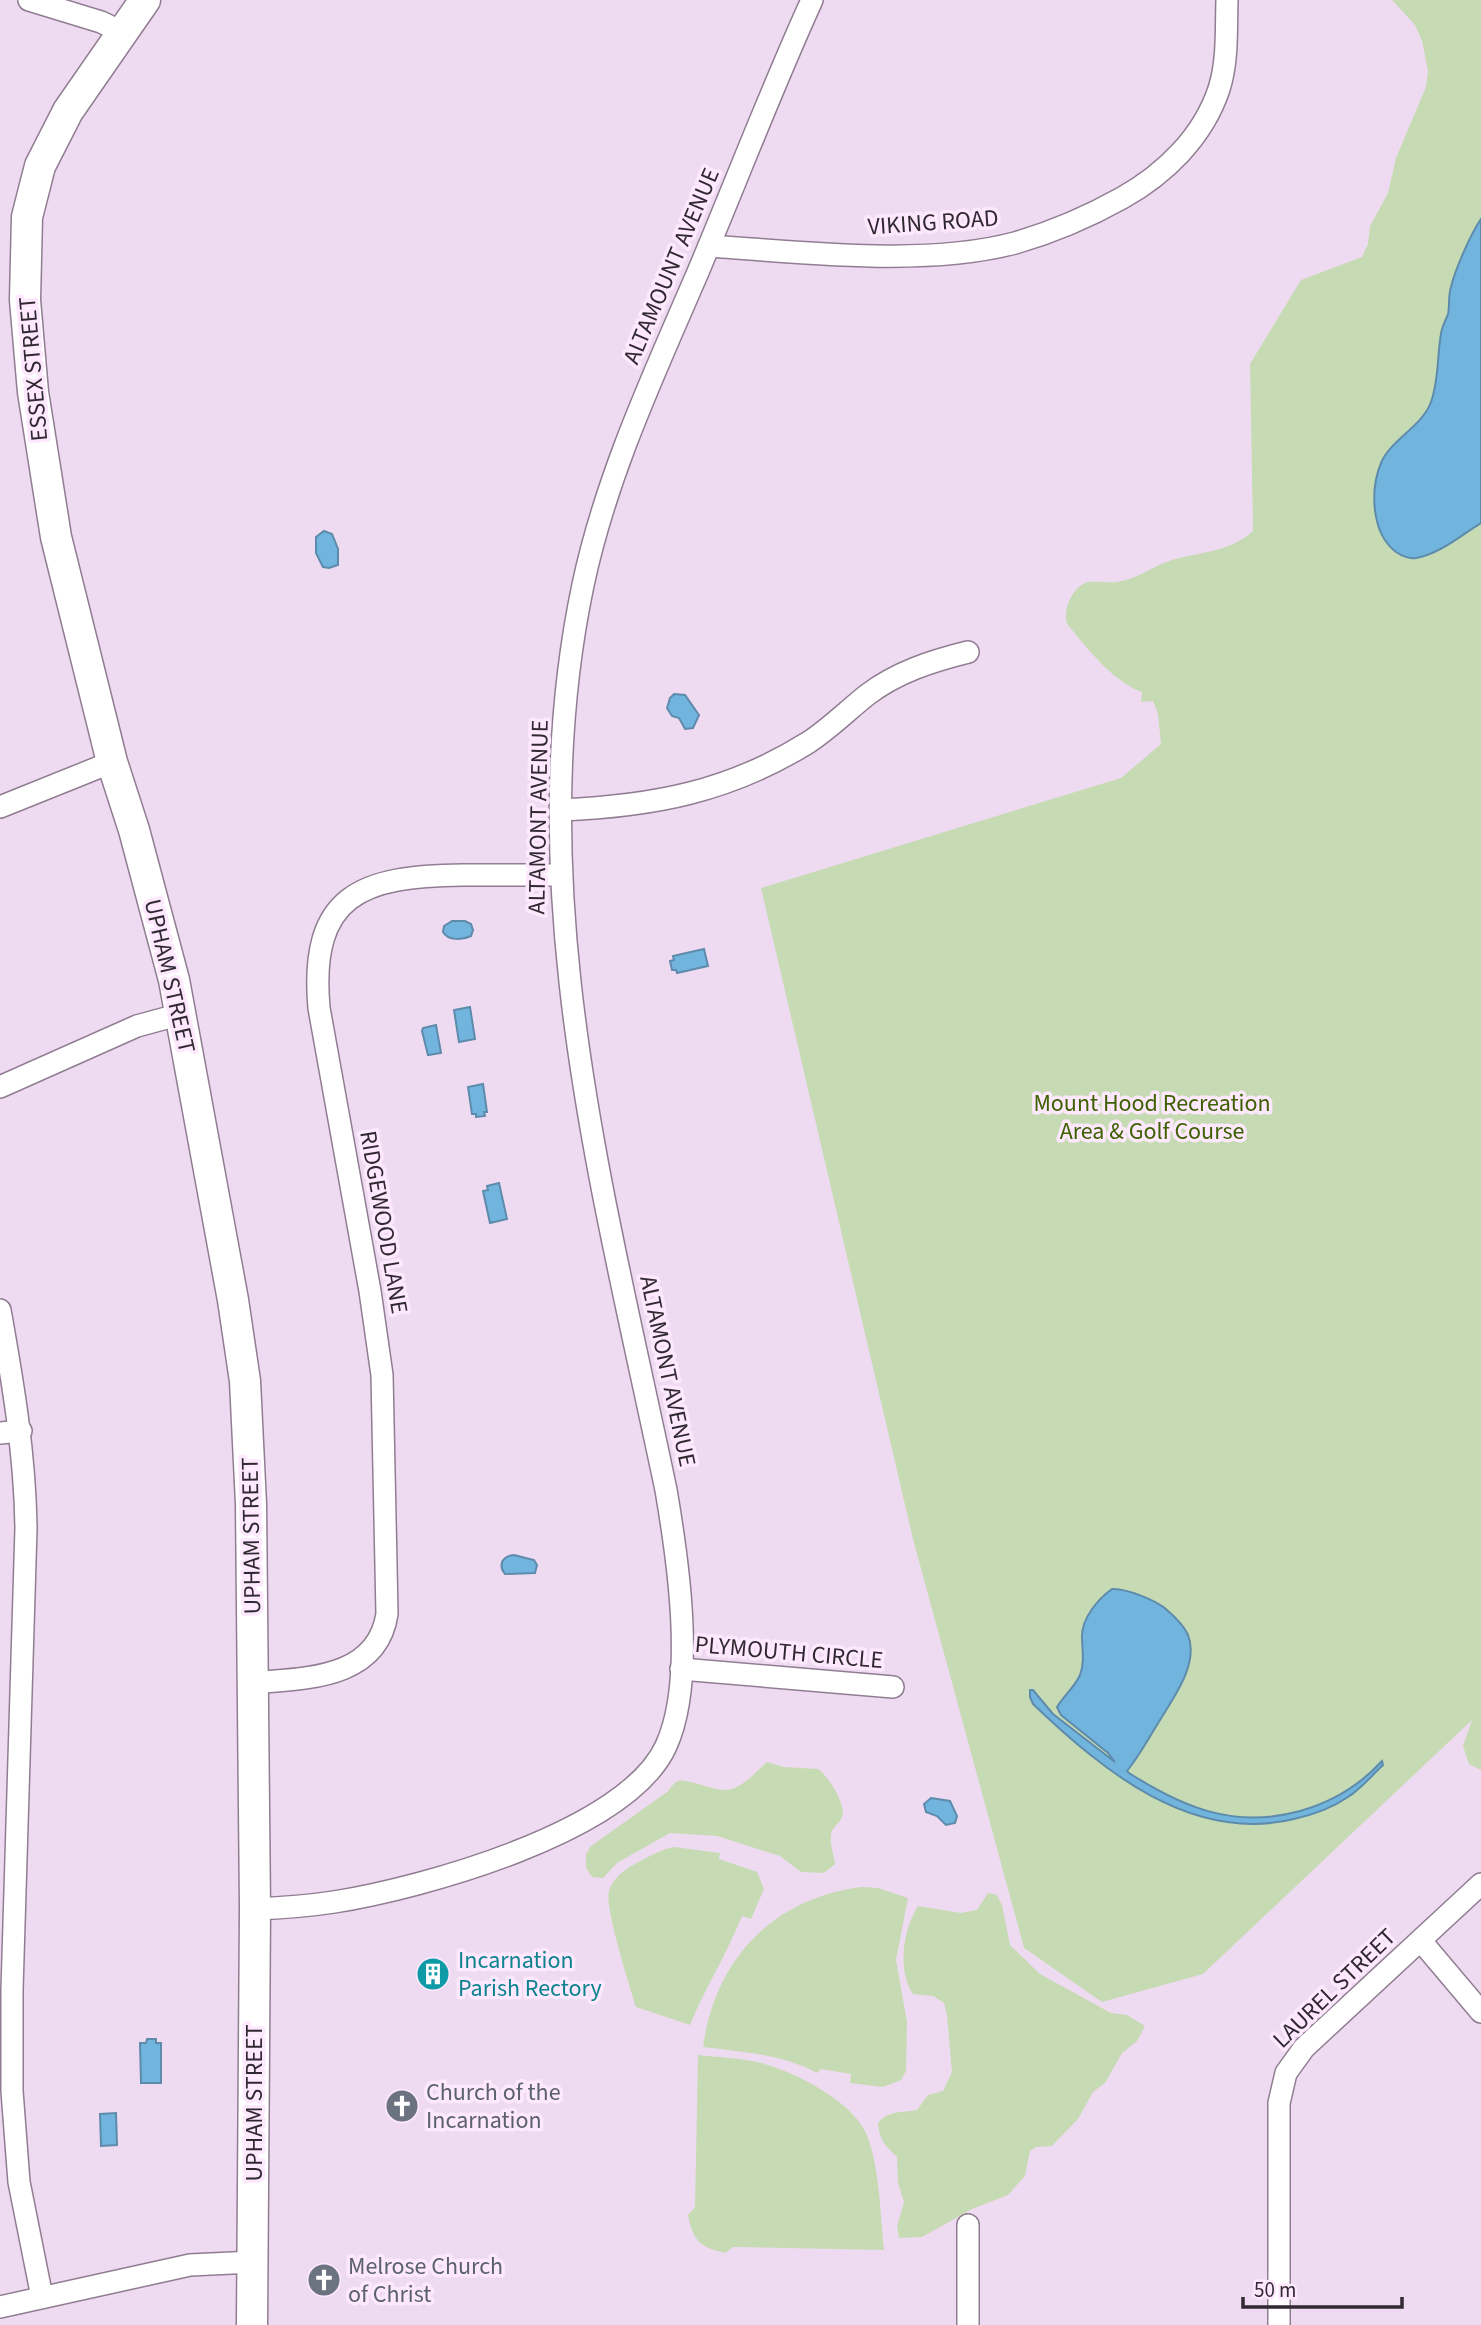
<svg xmlns="http://www.w3.org/2000/svg" width="1481" height="2325" viewBox="0 0 1481 2325" font-family="'Source Sans 3',sans-serif">
  <style>
    .green { fill: #c6dbb4 }
    .water { fill: #71b5df; stroke: #5e8bab; stroke-width: 2 }
    .lines { fill: none; stroke-linecap: round; stroke-linejoin: round }
    .street-casing { stroke: #907d92; stroke-width: 24 }
    .secondary-casing { stroke: #907d92; stroke-width: 33 }
    .street { stroke: #fff; stroke-width: 21 }
    .secondary { stroke: #fff; stroke-width: 30 }
    .labels { text-anchor: middle; stroke-width: 7; stroke-linejoin: round; paint-order: stroke }
    .street-label { font-size: 24px; fill: #312931; stroke: #fde8fe }
    .park-label { font-size: 24px; fill: #3d6101; stroke: #fde8fe }
    .culture-label { font-size: 24px; fill: #0d838f; stroke: #fde8fe; text-anchor: start }
    .worship-label { font-size: 24px; fill: #5b616d; stroke: #fde8fe; text-anchor: start }
  </style>
  <rect width="100%" height="100%" fill="#efdbf1"/>
  <g class="green">
    <path d="M 1392,0 L 1481,0 L 1481,1770 L 1469,1764 L 1463,1746 L 1472,1720 L 1203,1974 L 1102,2002 L 1024,1948 L 913,1539 L 761,888 L 1121,778 L 1161,744 L 1158,714 L 1153,701 L 1141,702 L 1142,692 C 1112,681 1087,648 1067,624 C 1063,609 1071,590 1085,583 C 1091,580 1112,584 1122,581 C 1140,577 1155,565 1172,560 C 1200,552 1230,552 1253,531 L 1250,364 L 1301,280 L 1362,257 L 1368,244 L 1370,226 L 1388,193 L 1396,158 L 1426,87 L 1428,71 L 1422,41 L 1415,25 Z"/>
    <path d="M 767,1762 L 784,1767 L 818,1769 C 828,1775 847,1806 842,1817 C 839,1825 831,1827 831,1836 C 830,1846 834,1855 835,1864 L 824,1873 L 801,1872 L 780,1856 L 717,1836 L 670,1833 L 617,1863 L 603,1878 L 592,1877 L 586,1868 L 586,1854 L 591,1846 L 667,1792 C 670,1789 674,1782 678,1781 C 686,1778 714,1791 727,1790 C 741,1789 757,1771 767,1762 Z"/>
    <path d="M 674,1847 L 720,1853 L 719,1859 L 757,1872 L 764,1889 L 751,1919 L 742,1916 C 727,1954 705,1988 690,2025 L 636,2007 C 630,1987 604,1906 609,1891 C 615,1874 629,1867 644,1859 C 654,1854 663,1849 674,1847 Z"/>
    <path d="M 862,1887 L 878,1888 L 908,1898 L 896,1960 L 907,2022 L 906,2071 L 901,2080 L 883,2087 L 850,2083 L 851,2074 L 821,2069 L 817,2073 C 781,2054 743,2052 703,2047 C 715,1959 773,1898 862,1887 Z"/>
    <path d="M 988,1893 L 997,1895 L 1002,1905 L 1010,1945 L 1040,1974 L 1111,2013 L 1127,2015 L 1145,2026 L 1137,2041 L 1122,2053 L 1105,2083 L 1093,2092 L 1078,2119 L 1052,2146 L 1036,2147 L 1030,2151 L 1025,2176 L 1008,2195 L 972,2209 L 922,2237 L 899,2238 L 897,2226 L 904,2202 L 898,2183 L 897,2157 C 885,2146 879,2139 878,2123 C 889,2110 901,2113 917,2110 L 928,2095 L 943,2091 L 952,2072 L 947,2015 L 944,2003 L 933,1996 L 913,1994 C 897,1970 903,1929 918,1906 L 961,1913 L 977,1910 Z"/>
    <path d="M 698,2055 C 717,2057 738,2058 757,2062 C 792,2070 851,2100 866,2133 C 880,2166 880,2214 884,2250 L 733,2247 L 725,2253 C 700,2247 693,2241 688,2215 L 695,2207 Z"/>
  </g>
  <g class="water">
    <path d="M 1481,219 L 1481,523 C 1461,535 1440,554 1416,558 C 1409,559 1402,556 1396,552 C 1371,533 1370,490 1381,463 C 1391,439 1422,427 1431,402 C 1439,380 1437,356 1441,334 C 1442,326 1446,320 1448,314 C 1450,305 1448,295 1451,287 C 1455,270 1471,233 1481,219 Z"/>
    <path d="M 324,531 L 332,534 L 338,549 L 338,565 L 329,568 L 323,567 L 316,553 L 316,537 Z"/>
    <path d="M 674,694 L 685,695 L 699,715 L 693,728 L 685,729 L 679,718 L 672,716 L 667,708 L 670,698 Z"/>
    <path d="M 452,921 L 465,921 L 471,924 L 473,930 L 471,936 C 463,940 448,941 443,932 L 444,926 Z"/>
    <path d="M 704,949 L 708,966 L 677,973 L 676,970 L 672,970 L 670,961 L 674,960 L 673,956 Z"/>
    <path d="M 470,1007 L 475,1039 L 459,1042 L 454,1010 Z"/>
    <path d="M 436,1025 L 441,1053 L 428,1055 L 422,1031 L 423,1028 Z"/>
    <path d="M 483,1084 L 487,1112 L 484,1112 L 485,1116 L 476,1117 L 476,1114 L 472,1114 L 468,1087 Z"/>
    <path d="M 499,1183 L 507,1219 L 490,1223 L 483,1191 L 488,1190 L 487,1186 Z"/>
    <path d="M 514,1555 L 534,1560 L 537,1565 L 535,1573 L 505,1574 C 498,1565 502,1556 514,1555 Z"/>
    <path d="M 1112,1589 C 1125,1588 1156,1600 1167,1610 C 1174,1616 1184,1626 1188,1635 C 1200,1665 1170,1702 1157,1725 C 1147,1741 1139,1756 1127,1771 L 1129,1773 C 1184,1808 1235,1829 1300,1811 C 1332,1802 1360,1785 1382,1761 L 1383,1765 C 1371,1776 1361,1789 1348,1797 C 1332,1808 1312,1815 1294,1819 C 1191,1844 1102,1770 1033,1704 L 1030,1697 L 1030,1690 L 1033,1690 L 1053,1714 L 1115,1762 L 1108,1753 L 1061,1715 L 1057,1707 C 1064,1695 1075,1687 1080,1675 C 1085,1662 1082,1649 1082,1636 C 1082,1618 1098,1599 1112,1589 Z"/>
    <path d="M 931,1798 L 950,1801 L 957,1816 L 955,1823 L 946,1825 L 937,1816 L 926,1812 L 924,1804 Z"/>
    <path d="M 147,2039 L 156,2039 L 156,2043 L 161,2043 L 161,2083 L 141,2083 L 140,2043 L 146,2043 Z"/>
    <path d="M 116,2113 L 117,2145 L 101,2146 L 100,2114 Z"/>
  </g>
  <g class="lines">
    <defs>
      <g id="street">
        <path d="M 29,0 L 101,22 L 122,32"/>
        <path d="M 709,246 C 802,252 925,267 1015,243 C 1053,232 1088,217 1122,198 C 1165,174 1203,137 1219,89 C 1228,61 1226,30 1227,0"/>
        <path d="M 0,807 L 112,762"/>
        <path d="M 561,810 C 653,806 729,792 809,742 C 830,728 847,711 867,695 C 897,672 932,661 968,652"/>
        <path d="M 0,1087 L 137,1026 L 181,1014"/>
        <path d="M 0,1310 C 13,1383 25,1454 26,1528 L 12,1990 L 12,2091 L 19,2182 L 42,2297"/>
        <path d="M 0,1433 L 21,1431"/>
        <path d="M 681,1669 L 893,1687"/>
        <path d="M 253,1683 C 304,1678 377,1680 387,1614 L 382,1375 L 370,1291 L 319,1008 C 309,894 362,876 463,875 C 495,875 528,875 560,875"/>
        <path d="M 255,1909 C 281,1908 308,1906 334,1902 C 422,1888 627,1832 666,1746 C 696,1681 678,1560 666,1490 C 604,1193 519,889 583,585 C 606,476 654,374 698,272 C 736,182 771,90 812,0"/>
        <path d="M 1421,1941 L 1481,2012"/>
        <path d="M 0,2307 L 190,2265 L 253,2262"/>
        <path d="M 968,2325 L 968,2225"/>
        <path d="M 1279,2325 L 1279,2103 L 1286,2073 L 1304,2048 L 1481,1884"/>
      </g>
      <path id="secondary" d="M 145,0 L 68,111 L 40,166 L 27,217 L 25,300 L 33,392 L 56,537 L 112,762 L 134,830 L 174,980 L 233,1300 L 245,1381 L 251,1504 L 255,1909 L 252,2325"/>
    </defs>
    <use href="#street" class="street-casing"/>
    <use href="#secondary" class="secondary-casing"/>
    <use href="#street" class="street"/>
    <use href="#secondary" class="secondary"/>
  </g>
  <defs>
    <symbol id="building-disc" viewBox="-11 -11 22 22"><circle r="9.5" fill="#0f9aa8" stroke="#fde8fe"/><path d="M-4-6H4V6H1V3H-1V6H-4ZM-2.5-4.3h1.7v1.8h-1.7ZM.8-4.3h1.7v1.8H.8ZM-2.5-1h1.7V.8h-1.7ZM.8-1h1.7V.8H.8Z" fill="#fff"/></symbol>
    <symbol id="church-disc" viewBox="-11 -11 22 22"><circle r="9.5" fill="#6b7280" stroke="#fde8fe"/><path d="M-1.2-6h2.4v3.5h3.3v2.4h-3.3V6h-2.4V-.1h-3.3v-2.4h3.3Z" fill="#fff"/></symbol>
  </defs>
  <g fill-rule="evenodd">
    <use href="#building-disc" x="414" y="1955" width="38" height="38"/>
    <use href="#church-disc" x="383" y="2087" width="38" height="38"/>
    <use href="#church-disc" x="305" y="2261" width="38" height="38"/>
  </g>
  <g class="labels">
    <g class="street-label">
      <text transform="translate(933 222) rotate(-4)" y="8">VIKING ROAD</text>
      <text transform="translate(671 266) rotate(-67)" y="8">ALTAMOUNT AVENUE</text>
      <text transform="translate(33 369) rotate(-95)" y="8">ESSEX STREET</text>
      <text transform="translate(538 817) rotate(-89)" y="8">ALTAMONT AVENUE</text>
      <text transform="translate(170 976) rotate(77)" y="8">UPHAM STREET</text>
      <text transform="translate(384 1222) rotate(80)" y="8">RIDGEWOOD LANE</text>
      <text transform="translate(668 1371) rotate(78)" y="8">ALTAMONT AVENUE</text>
      <text transform="translate(251 1536) rotate(-91)" y="8">UPHAM STREET</text>
      <text transform="translate(789 1652) rotate(5)" y="8">PLYMOUTH CIRCLE</text>
      <text transform="translate(1334 1988) rotate(-44)" y="8">LAUREL STREET</text>
      <text transform="translate(254 2103) rotate(-90)" y="8">UPHAM STREET</text>
    </g>
    <g class="park-label">
      <text x="1152" y="1111">Mount Hood Recreation<tspan x="1152" dy="28">Area &amp; Golf Course</tspan></text>
    </g>
    <g class="culture-label">
      <text x="458" y="1968">Incarnation<tspan x="458" dy="28">Parish Rectory</tspan></text>
    </g>
    <g class="worship-label">
      <text x="426" y="2100">Church of the<tspan x="426" dy="28">Incarnation</tspan></text>
      <text x="348" y="2274">Melrose Church<tspan x="348" dy="28">of Christ</tspan></text>
    </g>
  </g>
  <path d="M1243 2297v10h159v-10" fill="none" stroke="#312931" stroke-width="3.5"/>
  <text x="1254" y="2297" font-size="21" fill="#312931" stroke="#fde8fe" stroke-width="5" paint-order="stroke">50 m</text>
</svg>
